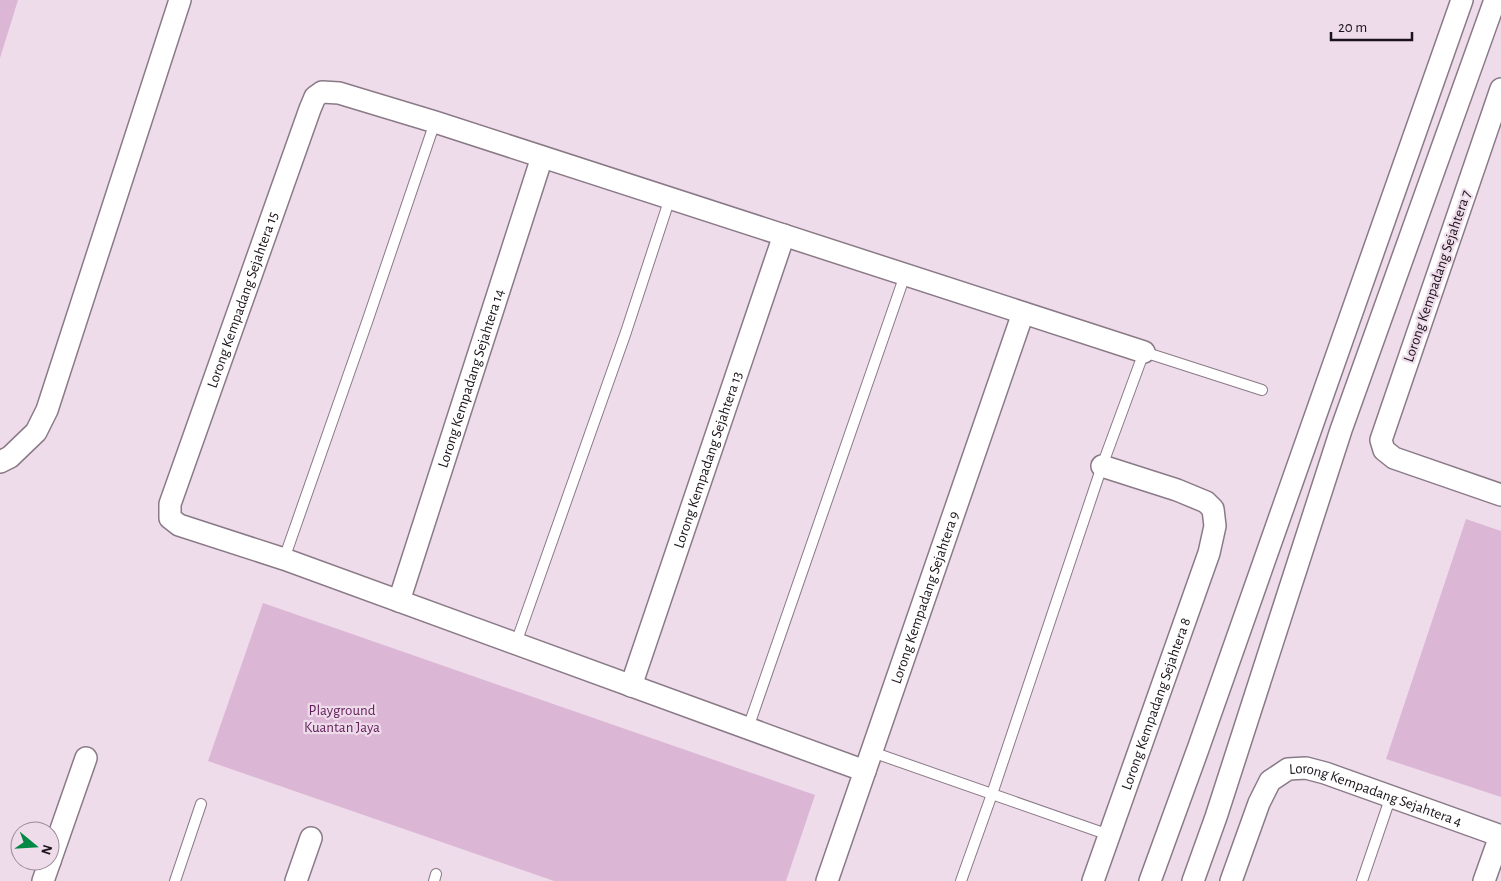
<svg xmlns="http://www.w3.org/2000/svg" width="1501" height="881" viewBox="0 0 1501 881" font-family="'Alegreya Sans',sans-serif">
  <style>
    .green { fill: #dbb6d5 }
    .lines { fill: none; stroke-linecap: round; stroke-linejoin: round }
    .service-casing { stroke: #8a7a87; stroke-width: 12 }
    .minor-casing { stroke: #8a7a87; stroke-width: 24 }
    .service { stroke: #fff; stroke-width: 10 }
    .minor { stroke: #fff; stroke-width: 21 }
    .labels { text-anchor: middle; stroke-width: 4.5; stroke-linejoin: round; paint-order: stroke }
    .street-label { font-size: 15px; fill: #1a1319; stroke: #efdceb }
    .park-label { font-size: 15px; fill: #611e5a; stroke: #efdceb }
  </style>
  <rect width="100%" height="100%" fill="#efdceb"/>
  <g class="green">
    <path d="M 0,0 L 18,0 L 0,58 Z"/>
    <path d="M 1466,519 L 1501,531 L 1501,797 L 1386,759 Z"/>
    <path d="M 263,603 L 815,795 L 786,881 L 554,881 L 208,761 Z"/>
  </g>
  <g class="lines">
    <defs>
      <g id="service">
        <path d="M 284,559 L 367,322 L 435,122"/>
        <path d="M 516,643 L 626,332 L 670,198"/>
        <path d="M 748,728 L 905,275"/>
        <path d="M 872,752 L 1109,835"/>
        <path d="M 175,881 L 201,804"/>
        <path d="M 434,881 L 436,874"/>
        <path d="M 961,881 L 992,794 L 1102,466 L 1144,352 L 1262,390"/>
        <path d="M 1362,881 L 1391,796"/>
      </g>
      <g id="minor">
        <path d="M 1501,89 L 1381,440 L 1384,450 L 1394,458 L 1501,495"/>
        <path d="M 0,462 L 10,457 L 36,432 L 47,410 L 180,0"/>
        <path id="s1" d="M 399,601 L 542,157"/>
        <path id="s2" d="M 631,686 L 784,235"/>
        <path id="s3" d="M 865,771 L 284,559 L 179,525 L 170,518 L 170,504 L 310,109 L 315,97 L 322,92 L 339,93 L 435,122 L 1144,352"/>
        <path d="M 50,861 L 86,758"/>
        <path d="M 43,881 L 50,861"/>
        <path d="M 296,881 L 311,838"/>
        <path id="s4" d="M 827,881 L 1023,313"/>
        <path id="s5" d="M 1093,881 L 1209,553 L 1215,526 L 1213,509 L 1206,502 L 1177,490 L 1102,466"/>
        <path d="M 1150,881 L 1198,749 L 1462,0"/>
        <path d="M 1193,881 L 1216,817 L 1341,430 L 1495,0"/>
        <path id="s6" d="M 1231,881 L 1259,803 L 1270,781 L 1288,769 L 1306,768 L 1325,773 L 1501,836"/>
        <path d="M 1484,881 L 1500,836"/>
      </g>
    </defs>
    <use href="#service" class="service-casing"/>
    <use href="#minor" class="minor-casing"/>
    <use href="#service" class="service"/>
    <use href="#minor" class="minor"/>
  </g>
  <g class="labels">
    <g class="street-label">
      <text transform="translate(1437 276) rotate(-71)" y="5">Lorong Kempadang Sejahtera 7</text>
      <text dy="5" stroke="none"><textPath href="#s3" startOffset="971">Lorong Kempadang Sejahtera 15</textPath></text>
      <text dy="5" stroke="none"><textPath href="#s1" startOffset="234">Lorong Kempadang Sejahtera 14</textPath></text>
      <text dy="5" stroke="none"><textPath href="#s2" startOffset="239">Lorong Kempadang Sejahtera 13</textPath></text>
      <text dy="5" stroke="none"><textPath href="#s4" startOffset="300">Lorong Kempadang Sejahtera 9</textPath></text>
      <text dy="5" stroke="none"><textPath href="#s5" startOffset="188">Lorong Kempadang Sejahtera 8</textPath></text>
      <text dy="5" stroke="none"><textPath href="#s6" startOffset="221">Lorong Kempadang Sejahtera 4</textPath></text>
    </g>
    <g class="park-label">
      <text x="342" y="715">Playground<tspan x="342" dy="17">Kuantan Jaya</tspan></text>
    </g>
  </g>
  <g transform="translate(35 846) rotate(108)"><circle r="24" fill="#efdceb" stroke="#9a8c97"/>
  <path d="M0-4L9 19L0 12L-9 19Z" fill="#008844"/>
  <text y="-8" font-size="14" font-weight="bold" text-anchor="middle" fill="#1a1319">N</text>
  </g>
  <path d="M1331 32v8h81v-8" fill="none" stroke="#1a1319" stroke-width="2.5"/>
  <text x="1338" y="32" font-size="15" fill="#1a1319" stroke="#efdceb" stroke-width="4" paint-order="stroke">20 m</text>
</svg>
